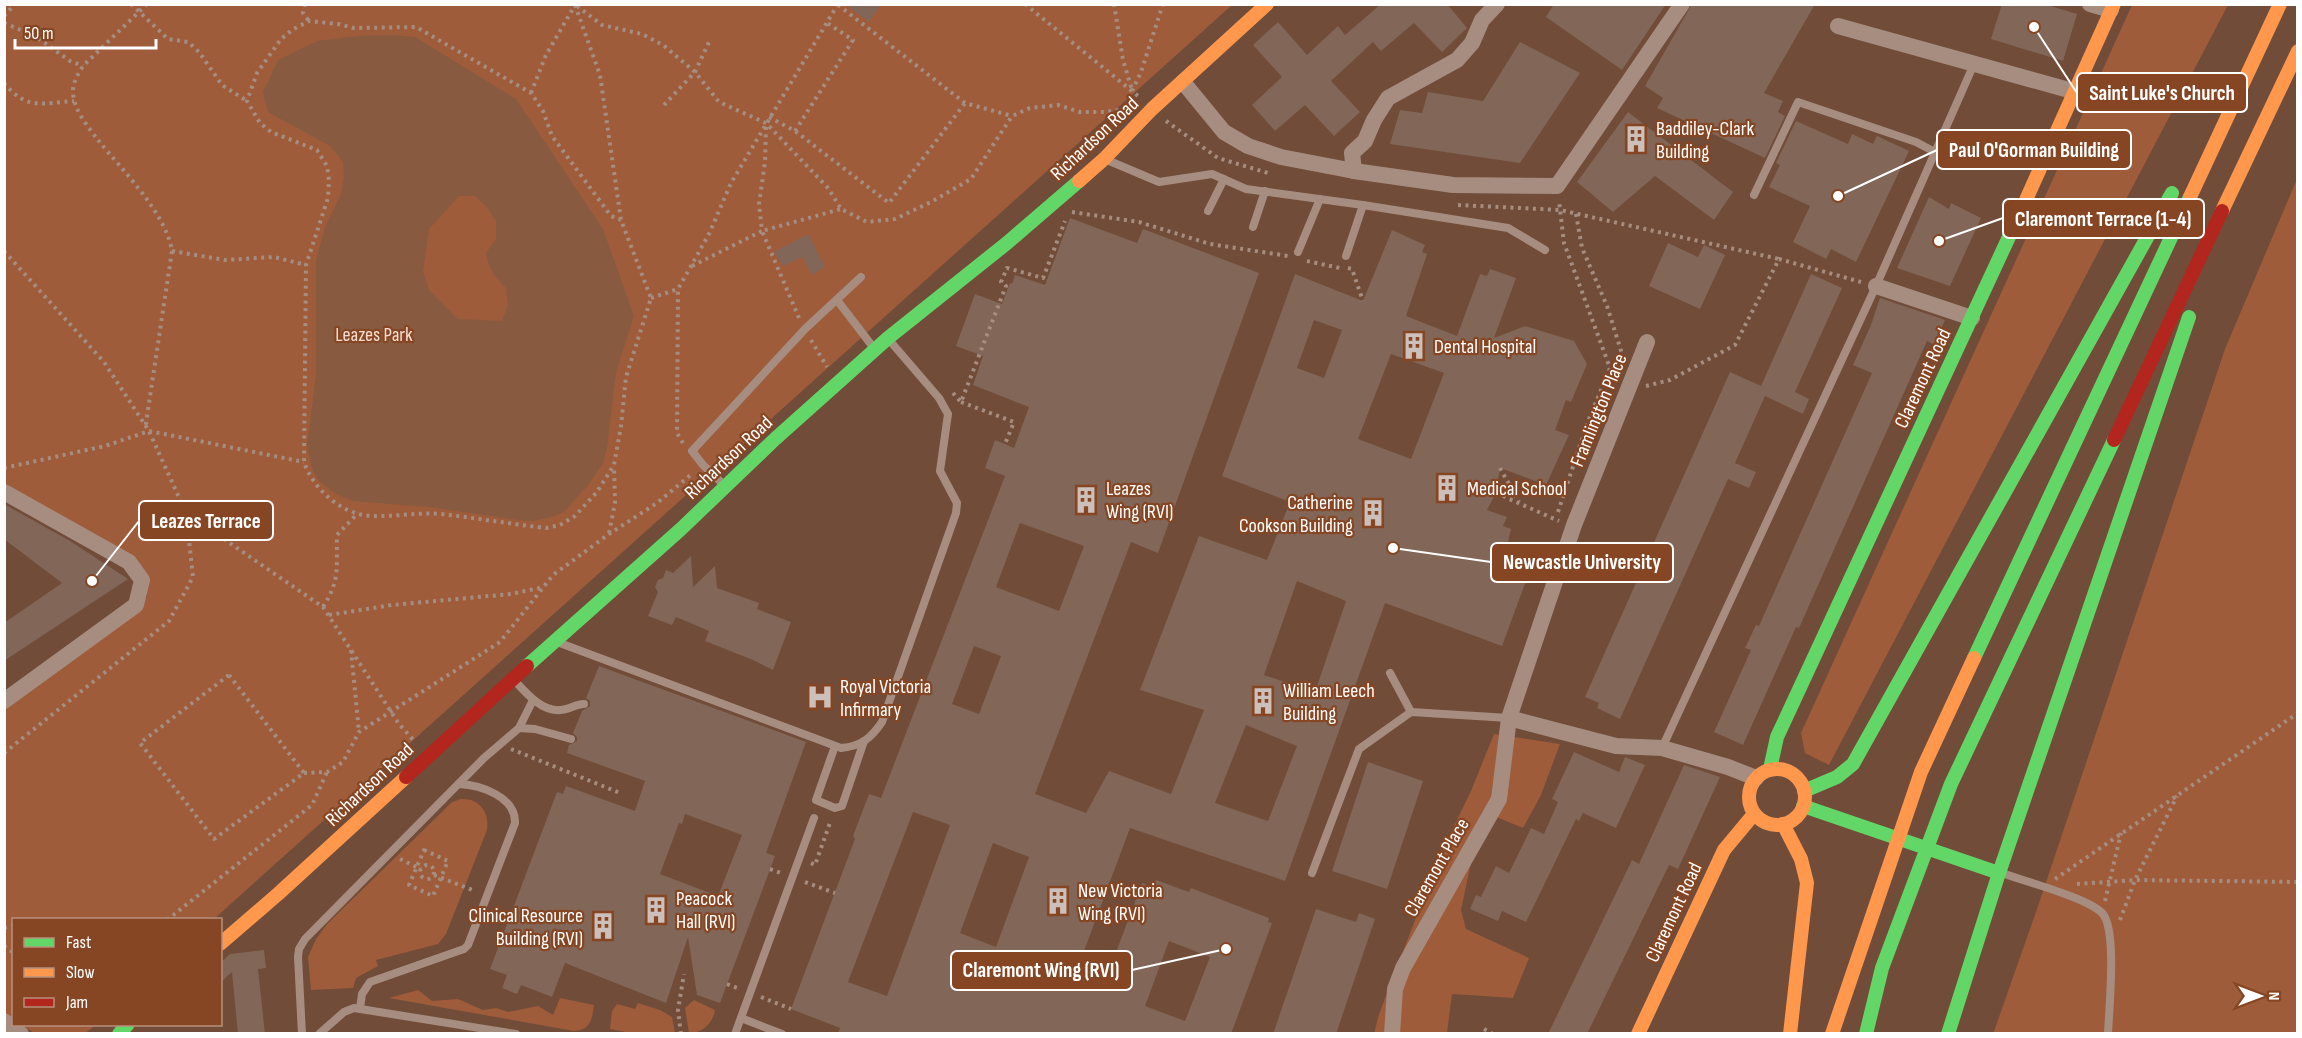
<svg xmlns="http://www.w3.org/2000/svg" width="2302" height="1038" viewBox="0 0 2302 1038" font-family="'Sofia Sans Condensed',sans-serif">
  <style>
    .green { fill: #9e5c3a }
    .water { fill: #885b41; fill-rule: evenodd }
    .building { fill: #826657; fill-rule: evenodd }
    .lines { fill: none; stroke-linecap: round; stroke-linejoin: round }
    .path { stroke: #a68d80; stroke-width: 4; stroke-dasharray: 3 4.5; stroke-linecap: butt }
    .lane { stroke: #a68d80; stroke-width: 8 }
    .street { stroke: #a68d80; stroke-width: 16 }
    .fast { stroke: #63d668; stroke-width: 14 }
    .slow { stroke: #ff974d; stroke-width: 14 }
    .jam { stroke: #b3261e; stroke-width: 14 }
    .labels { text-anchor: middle; stroke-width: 4.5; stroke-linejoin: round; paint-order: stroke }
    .poi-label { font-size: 20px; fill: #fff; stroke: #864623; text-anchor: start }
    .street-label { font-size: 20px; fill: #fff; stroke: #864623 }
    .park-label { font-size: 20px; fill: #f7ded1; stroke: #864623 }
    .leader { fill: none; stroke: #fff; stroke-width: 2 }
    .callout-dot { fill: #fff; stroke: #864623; stroke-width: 2 }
    .callout { fill: #864623; stroke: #fff; stroke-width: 2 }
    .callout-label { font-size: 21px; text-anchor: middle; font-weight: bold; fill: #fff }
  </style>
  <rect width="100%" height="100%" fill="#704c39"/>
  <g class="green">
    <path d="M 5,5 L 1232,5 L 214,919 L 14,920 L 13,1019 L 4,1012 L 5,702 L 147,597 L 143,567 L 5,484 Z"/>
    <path d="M 2132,5 L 2228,5 L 1829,765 L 1805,753 L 1801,733 Z"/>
    <path d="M 2297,179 L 2297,1033 L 1993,1034 L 2037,909 L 2225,349 Z"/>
    <path d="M 1494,734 L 1560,744 L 1541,795 L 1523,828 L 1482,811 L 1461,910 L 1466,929 L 1529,958 L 1513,998 L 1452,994 L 1447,1033 L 1374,1034 L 1379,1014 L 1440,855 L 1471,791 Z"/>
    <path d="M 461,799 C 479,798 490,812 487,830 L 446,934 L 438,944 L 376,960 L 378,966 L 356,978 L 353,988 L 311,990 L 308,957 L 316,939 L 328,923 L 452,802 Z"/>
    <path d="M 418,990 L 432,1001 L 458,999 L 483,1010 L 496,1008 L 508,1012 L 538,1006 L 553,1015 L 560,998 L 594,1005 C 592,1019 591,1030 574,1031 L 389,998 Z"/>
    <path d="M 694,1000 L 715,1010 C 713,1023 703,1033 689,1033 L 685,1008 Z"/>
    <path d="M 638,1003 L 660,1010 L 672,1017 L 675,1033 L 631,1033 L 610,1029 L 612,1011 L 617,1004 L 635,1009 Z"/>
    <path d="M 22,1025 L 96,1025 L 84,1034 L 34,1033 Z"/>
  </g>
  <path class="water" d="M 392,35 L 415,37 L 516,99 L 603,229 L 634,316 L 616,372 L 607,448 L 603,463 L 589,484 L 564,512 L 552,517 L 533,521 L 519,520 L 428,507 L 353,501 L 336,494 L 319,481 L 313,471 L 307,446 L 316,376 L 316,260 L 325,227 L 341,194 L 344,177 L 343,162 L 330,146 L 268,112 L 263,92 L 278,60 L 317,41 L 358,36 ZM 459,196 L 475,196 L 486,206 L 496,221 L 496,239 L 486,253 C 489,269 494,277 506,288 L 508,305 L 502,321 L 458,319 L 429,290 L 423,271 L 429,229 Z"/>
  <g class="building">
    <path d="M 845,4 L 881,4 L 869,22 Z"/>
    <path d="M 1381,4 L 1447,4 L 1467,28 L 1442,52 L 1414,23 L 1381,51 L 1373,42 L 1331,81 L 1360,112 L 1334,136 L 1305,105 L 1275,131 L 1252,105 L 1282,77 L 1253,45 L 1278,22 L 1307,55 L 1338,26 L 1345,35 Z"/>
    <path d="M 1554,4 L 1666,4 L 1622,70 L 1546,17 Z"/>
    <path d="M 1692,4 L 1815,4 L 1764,93 L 1783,101 L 1778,112 L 1785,116 L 1765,158 L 1657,108 L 1663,98 L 1645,86 Z"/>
    <path d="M 2002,4 L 2044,4 L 2077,14 L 2063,61 L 1991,39 Z"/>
    <path d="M 1520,42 L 1580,73 L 1520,163 L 1390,144 L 1400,110 L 1422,113 L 1428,92 L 1483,101 Z"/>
    <path d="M 1628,112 L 1733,192 L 1714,220 L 1655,176 L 1613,212 L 1577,182 Z"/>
    <path d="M 1796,121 L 1848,144 L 1852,134 L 1873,144 L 1877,136 L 1909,151 L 1856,262 L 1831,249 L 1826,259 L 1793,242 L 1810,206 L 1769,187 L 1780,165 L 1776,163 Z"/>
    <path d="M 1929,197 L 1949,209 L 1951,203 L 1981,218 L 1950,286 L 1897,268 Z"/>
    <path d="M 1070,218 L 1137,243 L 1143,229 L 1259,273 L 1158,553 L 1131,542 L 1035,794 L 1086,813 L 1109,771 L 1171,794 L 1204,710 L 1140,690 L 1199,536 L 1267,560 L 1290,502 L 1222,476 L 1295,274 L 1363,301 L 1392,230 L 1425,245 L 1422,252 L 1427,254 L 1406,316 L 1457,336 L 1480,274 L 1487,276 L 1490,269 L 1516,278 L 1494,338 L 1525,326 L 1574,341 L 1587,364 L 1571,402 L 1566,400 L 1555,430 L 1569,435 L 1546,485 L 1500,468 L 1496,493 L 1487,510 L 1507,517 L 1503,526 L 1511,529 L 1507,546 L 1536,554 L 1502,646 L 1385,603 L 1285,881 L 1130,828 L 1075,975 L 1103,987 L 1142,883 L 1153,887 L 1156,880 L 1189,892 L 1191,888 L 1269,918 L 1268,922 L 1272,923 L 1231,1034 L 838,1034 L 840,1028 L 791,1009 L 855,839 L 853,836 L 869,794 L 881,798 L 1005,476 L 985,468 L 995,440 L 1014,448 L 1029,407 L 973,385 L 983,356 L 956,346 L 975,294 L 1002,304 L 1010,283 L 1012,284 L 1015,275 L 1045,285 ZM 1314,320 L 1342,330 L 1324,378 L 1297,368 ZM 1391,354 L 1444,373 L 1411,459 L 1358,439 ZM 1020,523 L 1084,546 L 1059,611 L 996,587 ZM 1297,581 L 1346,601 L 1315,692 L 1264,675 ZM 974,646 L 1001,656 L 979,714 L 952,704 ZM 1246,725 L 1297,746 L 1268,821 L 1215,803 ZM 913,812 L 950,825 L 887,996 L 848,982 ZM 993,843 L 1029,857 L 996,947 L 960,933 ZM 1169,941 L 1210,957 L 1185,1021 L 1145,1006 Z"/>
    <path d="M 808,234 L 825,267 L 812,275 L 802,257 L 783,266 L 774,252 Z"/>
    <path d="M 1668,243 L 1698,257 L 1704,245 L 1725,255 L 1700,309 L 1649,286 Z"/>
    <path d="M 1811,274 L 1842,288 L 1795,392 L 1809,399 L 1803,414 L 1765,396 L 1735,463 L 1756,472 L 1749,488 L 1728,479 L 1620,719 L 1597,708 L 1599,703 L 1585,697 L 1730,372 L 1761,386 Z"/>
    <path d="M 1880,298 L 1945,320 L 1934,345 L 1927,341 L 1799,628 L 1796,627 L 1743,745 L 1714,732 L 1751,650 L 1745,648 L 1756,625 L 1759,626 L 1872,373 L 1853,365 L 1871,325 Z"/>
    <path d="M 4,504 L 70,541 L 128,579 L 4,661 L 4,623 L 62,583 L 4,539 Z"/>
    <path d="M 691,556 L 693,587 L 715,566 L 717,588 L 759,603 L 757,609 L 791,622 L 773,670 L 753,660 L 705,641 L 709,631 L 676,617 L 672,625 L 648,616 L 658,592 L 655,587 L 658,580 L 663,578 L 666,570 L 673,573 Z"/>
    <path d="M 599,666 L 806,742 L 766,853 L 775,856 L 720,1003 L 697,995 L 688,937 L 666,1003 L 565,963 L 552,997 L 521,985 L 517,994 L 502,988 L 507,975 L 490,969 L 557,792 L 563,794 L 566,786 L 635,811 L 645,781 L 567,753 L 569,745 L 577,741 L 577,737 L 573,733 L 582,711 L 590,706 L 590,701 L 586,698 ZM 685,814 L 742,835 L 718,896 L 660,874 L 679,823 L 682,824 Z"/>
    <path d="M 1574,752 L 1619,772 L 1625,757 L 1645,765 L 1616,828 L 1583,813 L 1579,821 L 1576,819 L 1526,922 L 1502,911 L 1498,921 L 1470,909 L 1476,895 L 1481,897 L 1496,866 L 1509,873 L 1531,828 L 1544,834 L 1558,802 L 1552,799 Z"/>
    <path d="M 1368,762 L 1423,781 L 1387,889 L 1332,871 Z"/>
    <path d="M 1684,765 L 1720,777 L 1678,869 L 1669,865 L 1587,1034 L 1548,1034 L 1632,860 L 1639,864 Z"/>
    <path d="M 1316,909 L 1356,922 L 1359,913 L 1375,919 L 1336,1034 L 1273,1034 Z"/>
    <path d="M 264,950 L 266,968 L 258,969 L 265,1034 L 238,1034 L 232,972 L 220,983 L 220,963 L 230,954 Z"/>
  </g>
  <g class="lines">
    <g class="path">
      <path d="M 131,4 L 168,39 L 188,42 L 199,52 L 222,85 L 247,101"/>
      <path d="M 147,4 L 83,66 C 78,74 73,82 73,91 C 73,109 88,127 98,140 C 122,170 166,213 172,251 L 146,423 L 148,428"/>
      <path d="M 305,4 L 303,13 L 309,21"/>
      <path d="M 1025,4 L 1138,96"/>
      <path d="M 1114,4 L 1123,60 L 1132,90"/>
      <path d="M 575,5 L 600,75 L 621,220 L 651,298 L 626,377 L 621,426 L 614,465 L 597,492 L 575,516 L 560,525 L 546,528 C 510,524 476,518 441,514 C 417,512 395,517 372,516 C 342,515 313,489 304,462 L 306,265 L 328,198 L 329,180 L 327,166 L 317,150 L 271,132 L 260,123 L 247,101 L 257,73 L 281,39 L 292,30 L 309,21 L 338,24 L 354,28 L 416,27 L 531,93 L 543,111 L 552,136 L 611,216 L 621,220"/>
      <path d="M 838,5 L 965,103 L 1012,116"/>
      <path d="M 577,6 L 602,25 L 642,34 L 663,45 L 695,72 L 719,102 L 766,123 L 828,188 L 841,209 L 867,222 L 895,219 L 931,202 L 971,179 L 1012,116 L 1030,108 L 1058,105 L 1080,112 L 1105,112 L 1119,110 L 1122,107"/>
      <path d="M 4,16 L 15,4"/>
      <path d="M 4,23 L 35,36 L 70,61 L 83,66"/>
      <path d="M 4,83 C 27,111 43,103 74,101"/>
      <path d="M 1132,91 L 1141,72 L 1163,4"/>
      <path d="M 531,93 L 546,55 L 575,5"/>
      <path d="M 664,105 L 695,72 L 709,42"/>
      <path d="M 769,117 L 795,131 L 889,203 L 965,103"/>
      <path d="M 1166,121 L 1218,158 L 1268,173"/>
      <path d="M 795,131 L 853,40 L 827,23"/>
      <path d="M 1458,205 L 1560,210 L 1779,259"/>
      <path d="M 1072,212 L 1139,222 L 1210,244 L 1288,256"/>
      <path d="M 1576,214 L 1582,248 L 1607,306 L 1623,357"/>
      <path d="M 4,251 L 104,362 L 149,431 L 186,513 L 323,607 L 399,724 L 415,742"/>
      <path d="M 172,251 L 225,260 L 274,257 L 306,265"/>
      <path d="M 1307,261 L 1340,268"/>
      <path d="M 692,266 L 762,231 L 759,204 L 765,162 L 766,126"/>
      <path d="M 1348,268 L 1352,269 L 1363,301"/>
      <path d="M 651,298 L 678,289"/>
      <path d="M 799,318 L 762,231 L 841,209"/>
      <path d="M 811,340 L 827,367"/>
      <path d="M 1646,386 L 1670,380 L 1735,345 L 1779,259 L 1861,282"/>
      <path d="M 953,393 L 961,402 L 1006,286 L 1001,282 L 1007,268 L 1043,278 L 1065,221"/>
      <path d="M 961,402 L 1014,422 L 1005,444"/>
      <path d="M 683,443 L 677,433 L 678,289 L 709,234 L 731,183 L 838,4"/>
      <path d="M 4,468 L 105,446 L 149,431 L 304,462"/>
      <path d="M 1500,468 L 1519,502"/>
      <path d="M 1496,493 L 1559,521"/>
      <path d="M 1558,512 L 1587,424 L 1610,368 L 1564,243 L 1559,201"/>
      <path d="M 609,533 L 615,503 L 614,466"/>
      <path d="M 323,607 C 341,579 336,566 337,535 L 358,513"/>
      <path d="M 329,615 L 392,605 L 511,594 L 544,587"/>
      <path d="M 351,650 L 359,732"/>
      <path d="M 229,675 L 304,773 L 214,839 L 140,743 Z"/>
      <path d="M 511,749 L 620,793"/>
      <path d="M 4,753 L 169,621 L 193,577 L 186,513"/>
      <path d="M 304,773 L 327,772 L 343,762 L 359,732 L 500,642 L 553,575 L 609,534 L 657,503 L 693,473"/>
      <path d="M 424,850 L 448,861 L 433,896 L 409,885 Z"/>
      <path d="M 400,859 L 421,869"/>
      <path d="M 811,863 L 815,865 L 831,820"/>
      <circle cx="427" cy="872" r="7"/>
      <path d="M 770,869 L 781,873"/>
      <path d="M 434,875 L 475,891"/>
      <path d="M 2055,879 L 2298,713"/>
      <path d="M 805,882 L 835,893"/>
      <path d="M 2077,884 L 2135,880 L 2298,882"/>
      <path d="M 2105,901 L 2121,833"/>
      <path d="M 167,920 L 312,805 L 327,772"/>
      <path d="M 2120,920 L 2135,880 L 2177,796"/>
      <path d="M 4,928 L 14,925"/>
      <path d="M 4,946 L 14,953"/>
      <path d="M 727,984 L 740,989"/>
      <path d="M 761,997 L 791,1009"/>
      <path d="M 1484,1029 L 1493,1034"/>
      <path d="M 681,1034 L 678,1010 L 684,974"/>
    </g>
    <g class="lane">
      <path d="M 1107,160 L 1159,182 L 1212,174 L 1246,189 L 1363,205 L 1346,256"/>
      <path d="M 1754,195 L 1798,102 L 1916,142 L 1935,152"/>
      <path d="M 1363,205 L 1508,228 L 1545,250"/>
      <path d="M 1208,211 L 1224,179"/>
      <path d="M 1253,227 L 1265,191"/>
      <path d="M 1298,252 L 1320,199"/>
      <path d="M 837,300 L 873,347"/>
      <path d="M 723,484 L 703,465 L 692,451 L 805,329 L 861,277"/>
      <path d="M 557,642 L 841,748 C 862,746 871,738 882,722 L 956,513 L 957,503 L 940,471 L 948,414 L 939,398 L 890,341"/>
      <path d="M 1390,673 L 1411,712"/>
      <path d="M 515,681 C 526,693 542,712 560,710 C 569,710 575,704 584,704"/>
      <path d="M 519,728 L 533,700"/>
      <path d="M 835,746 L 816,800 L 835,808 L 842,806 L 864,741"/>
      <path d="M 1662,748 L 1876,286 L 1974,64"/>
      <path d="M 1312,873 L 1359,749 L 1411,712 L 1509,718"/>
      <path d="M 2005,874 C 2026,882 2089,898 2103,914 C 2117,932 2109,1008 2108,1034"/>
      <path d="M 360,1008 L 362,994 L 370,982 L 464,949 L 468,945 L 515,823 C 516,797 481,785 459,784"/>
      <path d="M 741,1018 L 782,1034"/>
      <path d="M 302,1034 L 298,957 L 299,949 L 305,939 L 484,758 L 519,728 L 535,729 L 571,739"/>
      <path d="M 319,1034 L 344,1012 L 354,1008 L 516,1034"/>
      <path d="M 735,1034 L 814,818"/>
    </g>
    <g class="street">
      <path d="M 2090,4 L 2111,10"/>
      <path d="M 1838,26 L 2076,92"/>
      <path d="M 1183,82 L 1224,132 L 1248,146 L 1281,157 L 1354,171 L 1453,185 L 1557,186 L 1682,4"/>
      <path d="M 1354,171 L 1352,153 L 1365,141 L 1374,120 L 1388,98 L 1457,60 L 1472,43 L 1482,20 L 1497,4"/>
      <path d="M 1876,286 L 1972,318"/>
      <path d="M 4,492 L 129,562 L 142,580 L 136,605 L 4,701"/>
      <path d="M 1509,718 L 1616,746 L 1662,748 L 1728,767 L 1756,778"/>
      <path d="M 4,1021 L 21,1034"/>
      <path d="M 1392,1034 L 1395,989 L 1403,968 L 1499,799 L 1509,718 L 1574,525 L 1647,342"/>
    </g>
    <g class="fast">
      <path d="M 1974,658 L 2190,197"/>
      <path d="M 527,666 L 681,529 L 775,439 L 888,338 L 1007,243 L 1079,181"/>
      <path d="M 1770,769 L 1777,737 L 2021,211"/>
      <path d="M 1804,791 L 1837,777 L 1853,764 L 2172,193"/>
      <path d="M 1803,806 L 1999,873"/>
      <path d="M 119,1034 L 128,1024"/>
      <path d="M 1866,1034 L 1882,968 L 1951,784 L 2114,440"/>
      <path d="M 1948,1034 L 1999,873 L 2189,317"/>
    </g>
    <g class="slow">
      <path d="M 1079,181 L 1104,159 L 1152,109 L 1267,4"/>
      <path d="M 2190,197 L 2280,4"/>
      <path d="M 2021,211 L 2114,4"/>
      <path d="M 2222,211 L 2298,51"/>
      <circle cx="1777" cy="797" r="28"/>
      <path d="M 1783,824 L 1801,859 L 1807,883 L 1790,1034"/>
      <path d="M 220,944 L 278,894 L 406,777"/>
      <path d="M 1638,1034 L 1724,850 L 1754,814"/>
      <path d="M 1832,1034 L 1921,772 L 1974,658"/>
    </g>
    <g class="jam">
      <path d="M 2114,440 L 2222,211"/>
      <path d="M 406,777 L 527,666"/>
    </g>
  </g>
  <defs>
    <symbol id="building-bare" viewBox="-9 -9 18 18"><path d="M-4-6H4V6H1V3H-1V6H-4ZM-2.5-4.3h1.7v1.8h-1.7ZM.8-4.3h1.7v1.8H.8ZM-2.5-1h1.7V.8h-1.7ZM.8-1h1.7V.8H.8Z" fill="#cdc0ba" stroke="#864623" stroke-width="2.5" paint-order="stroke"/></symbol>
    <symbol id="hospital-bare" viewBox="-9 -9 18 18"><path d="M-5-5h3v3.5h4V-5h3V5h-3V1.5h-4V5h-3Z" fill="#cdc0ba" stroke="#864623" stroke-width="2.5" paint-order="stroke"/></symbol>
  </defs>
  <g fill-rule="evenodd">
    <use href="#building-bare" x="1617" y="120" width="38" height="38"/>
    <use href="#building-bare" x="1395" y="327" width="38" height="38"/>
    <use href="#building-bare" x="1428" y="469" width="38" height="38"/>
    <use href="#building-bare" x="1067" y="481" width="38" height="38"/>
    <use href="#building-bare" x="1354" y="494" width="38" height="38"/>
    <use href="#hospital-bare" x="801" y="678" width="38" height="38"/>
    <use href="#building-bare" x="1244" y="682" width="38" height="38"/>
    <use href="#building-bare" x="1039" y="882" width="38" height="38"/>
    <use href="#building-bare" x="637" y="891" width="38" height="38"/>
    <use href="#building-bare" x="584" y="907" width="38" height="38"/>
  </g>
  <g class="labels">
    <g class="poi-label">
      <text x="1656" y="135">Baddiley-Clark<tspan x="1656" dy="23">Building</tspan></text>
      <text x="1434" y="353">Dental Hospital</text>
      <text x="1106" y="495">Leazes<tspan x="1106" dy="23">Wing (RVI)</tspan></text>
      <text x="1467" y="495">Medical School</text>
      <text x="1353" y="509" text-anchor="end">Catherine<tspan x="1353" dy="23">Cookson Building</tspan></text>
      <text x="840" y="693">Royal Victoria<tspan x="840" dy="23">Infirmary</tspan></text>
      <text x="1283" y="697">William Leech<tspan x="1283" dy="23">Building</tspan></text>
      <text x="1078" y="897">New Victoria<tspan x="1078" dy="23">Wing (RVI)</tspan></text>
      <text x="676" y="905">Peacock<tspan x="676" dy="23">Hall (RVI)</tspan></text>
      <text x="583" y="922" text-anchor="end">Clinical Resource<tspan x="583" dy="23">Building (RVI)</tspan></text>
    </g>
    <g class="street-label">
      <text transform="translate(1094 138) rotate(-43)" y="7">Richardson Road</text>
      <text transform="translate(1922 378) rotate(-65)" y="7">Claremont Road</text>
      <text transform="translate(1598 410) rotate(-68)" y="7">Framlington Place</text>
      <text transform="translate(728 457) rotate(-43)" y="7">Richardson Road</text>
      <text transform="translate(369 784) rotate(-43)" y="7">Richardson Road</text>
      <text transform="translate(1436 867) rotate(-60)" y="7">Claremont Place</text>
      <text transform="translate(1673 912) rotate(-65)" y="7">Claremont Road</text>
    </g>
    <g class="park-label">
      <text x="374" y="341">Leazes Park</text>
    </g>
  </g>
  <path class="leader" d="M2034 27L2077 93M1838 196L1937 150M1939 241L2003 218M92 581L139 521M1393 548L1491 562M1226 949L1132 970"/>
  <g class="callout-dot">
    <circle cx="2034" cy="27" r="6"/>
    <circle cx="1838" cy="196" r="6"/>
    <circle cx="1939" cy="241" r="6"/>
    <circle cx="92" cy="581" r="6"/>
    <circle cx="1393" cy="548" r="6"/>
    <circle cx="1226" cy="949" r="6"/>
  </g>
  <g class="callout">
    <rect x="2077" y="73" width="170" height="39" rx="6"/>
    <rect x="1937" y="130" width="194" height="39" rx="6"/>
    <rect x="2003" y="199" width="201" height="39" rx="6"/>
    <rect x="139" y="501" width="134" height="39" rx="6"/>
    <rect x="1491" y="543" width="182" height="39" rx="6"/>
    <rect x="951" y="951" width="181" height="39" rx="6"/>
  </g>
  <g class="callout-label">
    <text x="2162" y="100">Saint Luke's Church</text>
    <text x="2034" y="157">Paul O'Gorman Building</text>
    <text x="2103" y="226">Claremont Terrace (1-4)</text>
    <text x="206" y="528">Leazes Terrace</text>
    <text x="1582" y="569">Newcastle University</text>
    <text x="1041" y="977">Claremont Wing (RVI)</text>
  </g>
  <rect width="2302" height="1038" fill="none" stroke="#ffffff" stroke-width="12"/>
  <rect x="12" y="918" width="210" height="108" fill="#864623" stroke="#b6907b" stroke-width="1.5"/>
  <rect x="24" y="938" width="30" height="9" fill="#63d668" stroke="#b6907b" stroke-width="1.5"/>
  <text x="66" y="948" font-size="18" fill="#ffffff">Fast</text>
  <rect x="24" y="968" width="30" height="9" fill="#ff974d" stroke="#b6907b" stroke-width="1.5"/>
  <text x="66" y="978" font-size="18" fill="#ffffff">Slow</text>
  <rect x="24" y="998" width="30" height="9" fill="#b3261e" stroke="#b6907b" stroke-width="1.5"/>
  <text x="66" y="1008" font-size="18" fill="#ffffff">Jam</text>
  <g transform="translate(2260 996) rotate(90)" stroke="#864623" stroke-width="4.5" paint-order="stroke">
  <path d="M0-4.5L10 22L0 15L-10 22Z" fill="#ffffff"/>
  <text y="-9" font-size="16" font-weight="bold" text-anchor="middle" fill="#ffffff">N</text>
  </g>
  <path d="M15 39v9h141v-9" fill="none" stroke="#ffffff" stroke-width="3"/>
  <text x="24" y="39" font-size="18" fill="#ffffff" stroke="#864623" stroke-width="4.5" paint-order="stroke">50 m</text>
</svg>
